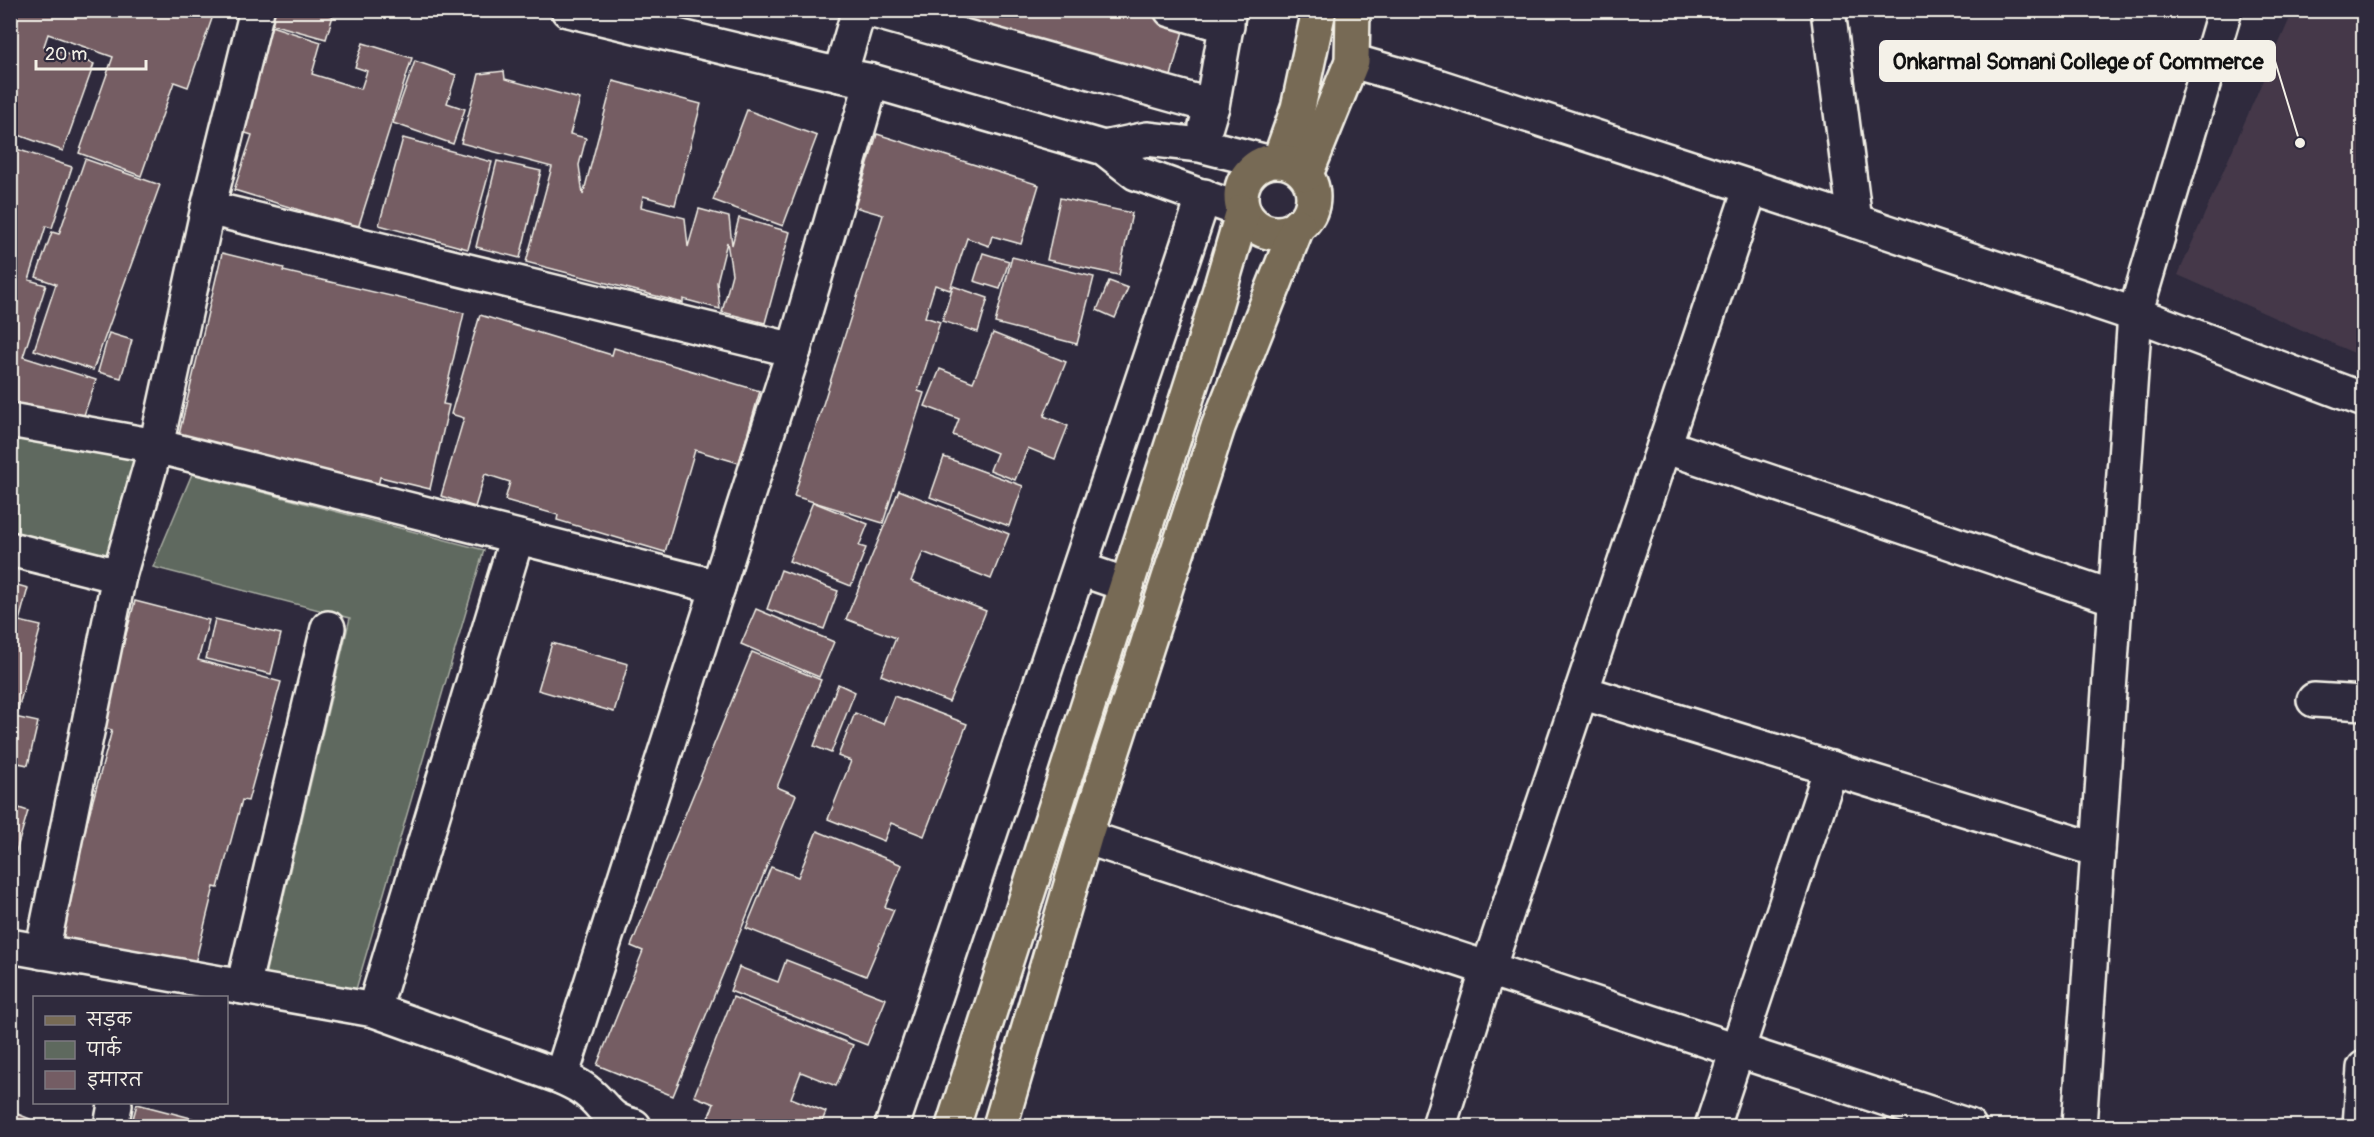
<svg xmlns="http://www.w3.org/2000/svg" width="2374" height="1137" viewBox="0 0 2374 1137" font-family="Pangolin,'Playpen Sans Deva',sans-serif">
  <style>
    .built { fill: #443949 }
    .green { fill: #5e695e; stroke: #a9ada3; stroke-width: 1.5 }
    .building { fill: #745d64; stroke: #f4f1e8; stroke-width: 1.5 }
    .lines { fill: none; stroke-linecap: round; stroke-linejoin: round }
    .minor-casing { stroke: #f4f1e8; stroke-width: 38 }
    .major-casing { stroke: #f4f1e8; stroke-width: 38 }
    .minor { stroke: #2f2a3d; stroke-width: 33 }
    .major { stroke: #776a54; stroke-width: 33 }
    .leader { fill: none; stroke: #f4f1e8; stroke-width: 2 }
    .callout-dot { fill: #f4f1e8; stroke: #2f2a3d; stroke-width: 2 }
    .callout { fill: #f4f1e8; stroke: #f4f1e8; stroke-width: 2 }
    .callout-label { font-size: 22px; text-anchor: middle; font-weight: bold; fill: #111 }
  </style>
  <rect width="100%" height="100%" fill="#2f2a3d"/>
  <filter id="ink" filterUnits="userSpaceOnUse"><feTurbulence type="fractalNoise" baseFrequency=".0167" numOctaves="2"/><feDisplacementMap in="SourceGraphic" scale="12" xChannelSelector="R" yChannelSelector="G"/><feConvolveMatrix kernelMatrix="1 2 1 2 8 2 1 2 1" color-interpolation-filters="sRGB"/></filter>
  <g filter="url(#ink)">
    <path class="built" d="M 2293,11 L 2363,11 L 2363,357 L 2178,275 Z"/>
    <g class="green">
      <path d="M 11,432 L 158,463 L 122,560 L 11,532 Z"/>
      <path d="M 192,474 L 484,550 L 354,996 L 265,975 L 350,618 L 153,567 Z"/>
    </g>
    <g class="building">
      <path d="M 10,10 L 215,10 L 188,87 L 174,82 L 141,176 L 79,153 L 113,57 L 48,34 L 44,46 L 94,64 L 63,151 L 10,132 Z"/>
      <path d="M 268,10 L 314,10 L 333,16 L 326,39 L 264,22 Z"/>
      <path d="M 911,10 L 1139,10 L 1185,23 L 1170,80 Z"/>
      <path d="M 268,25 L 321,42 L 312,74 L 361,89 L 367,71 L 355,67 L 363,43 L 412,58 L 358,228 L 234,190 L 252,135 L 239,131 Z"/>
      <path d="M 415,61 L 456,75 L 447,103 L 465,109 L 453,144 L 393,123 Z"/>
      <path d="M 504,71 L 505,79 L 580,99 L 570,134 L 586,138 L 579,165 L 583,195 L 613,81 L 701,104 L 675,205 L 643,196 L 641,207 L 685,218 L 688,247 L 699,209 L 729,217 L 732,245 L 739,218 L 790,232 L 765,323 L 722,312 L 732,274 L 727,242 L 717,282 L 720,309 L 683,299 L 683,303 L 526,262 L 552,167 L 461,143 L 479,74 Z"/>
      <path d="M 747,110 L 817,136 L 783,226 L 713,200 Z"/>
      <path d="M 877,134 L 1039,185 L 1021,244 L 992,236 L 989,246 L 967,238 L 950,290 L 935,285 L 925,317 L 940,322 L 918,391 L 924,393 L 883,523 L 794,496 L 883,215 L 855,207 Z"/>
      <path d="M 403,138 L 492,162 L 468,249 L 379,225 Z"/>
      <path d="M 10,147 L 72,167 L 52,228 L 46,226 L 29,280 L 46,285 L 23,357 L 96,380 L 81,424 L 10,411 Z"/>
      <path d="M 85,159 L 160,185 L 93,370 L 34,350 L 56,284 L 36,277 L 52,232 L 59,234 Z"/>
      <path d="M 497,161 L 541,171 L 520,258 L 476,247 Z"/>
      <path d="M 1060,198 L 1132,213 L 1119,275 L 1047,260 Z"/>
      <path d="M 222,253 L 284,268 L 283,271 L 464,313 L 443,404 L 449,405 L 430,489 L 380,477 L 377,489 L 177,443 Z"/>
      <path d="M 983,253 L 1009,261 L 1000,289 L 974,281 Z"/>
      <path d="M 1012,257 L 1094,277 L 1077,344 L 995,323 Z"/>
      <path d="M 1109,281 L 1128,288 L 1115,318 L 1097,310 Z"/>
      <path d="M 953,286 L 988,298 L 978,332 L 942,321 Z"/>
      <path d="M 480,315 L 612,355 L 614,348 L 760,391 L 739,463 L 695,450 L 665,552 L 557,520 L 558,515 L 505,500 L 510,482 L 485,474 L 475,507 L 441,496 L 464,418 L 451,414 Z"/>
      <path d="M 109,333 L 132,340 L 121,378 L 98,372 Z"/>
      <path d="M 993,333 L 1066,362 L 1044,416 L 1068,426 L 1055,459 L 1028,448 L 1015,480 L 990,470 L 997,453 L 953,435 L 959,419 L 925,406 L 940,369 L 973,382 Z"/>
      <path d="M 944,457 L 1023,486 L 1009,526 L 930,497 Z"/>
      <path d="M 899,490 L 1009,534 L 991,579 L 923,552 L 911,581 L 986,611 L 949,702 L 881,675 L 896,638 L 846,619 Z"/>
      <path d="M 813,502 L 868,524 L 859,546 L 866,548 L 851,586 L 789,561 Z"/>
      <path d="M 781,570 L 838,591 L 824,629 L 767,609 Z"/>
      <path d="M 10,583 L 28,588 L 19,621 L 41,626 L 17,713 L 10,711 Z"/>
      <path d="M 135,601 L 209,620 L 198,660 L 281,682 L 248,801 L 242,800 L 218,888 L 214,887 L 193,971 L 58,943 L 70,900 L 66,900 L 112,730 L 101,727 Z"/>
      <path d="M 756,609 L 834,642 L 819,677 L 741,644 Z"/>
      <path d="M 215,619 L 281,634 L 271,674 L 206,659 Z"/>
      <path d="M 552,643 L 628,664 L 614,712 L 538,690 Z"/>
      <path d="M 752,652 L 821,680 L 777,787 L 796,795 L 673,1096 L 597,1065 L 643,951 L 631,946 Z"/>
      <path d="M 838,684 L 855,692 L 831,753 L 814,746 Z"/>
      <path d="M 894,696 L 967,724 L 924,836 L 891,823 L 884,841 L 828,819 L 851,761 L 838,756 L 855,713 L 883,724 Z"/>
      <path d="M 10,716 L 38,722 L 28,765 L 13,762 L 10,774 Z"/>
      <path d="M 10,805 L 28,811 L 15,855 L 10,854 Z"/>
      <path d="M 817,831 L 902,865 L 885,907 L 894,910 L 866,976 L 746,928 L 771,867 L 798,877 Z"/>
      <path d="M 786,960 L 886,999 L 867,1045 L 730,991 L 739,967 L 778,982 Z"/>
      <path d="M 733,997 L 853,1045 L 836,1086 L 801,1072 L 791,1098 L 826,1112 L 820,1126 L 705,1125 L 714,1104 L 694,1096 Z"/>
      <path d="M 137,1104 L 222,1126 L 131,1126 Z"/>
      <path d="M 10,1111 L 30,1119 L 27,1126 L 10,1126 Z"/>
    </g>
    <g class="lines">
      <defs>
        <g id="minor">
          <path d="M 568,10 L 840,75 L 872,81 L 1104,148 L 1136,173 L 1243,211"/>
          <path d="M 870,10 L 1212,106"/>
          <path d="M 1171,10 L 1227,26"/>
          <path d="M 1828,10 L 1855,221"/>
          <path d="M 1352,61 L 1422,81 L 1855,221 L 2157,322 L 2364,400"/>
          <path d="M 840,75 L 859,10"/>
          <path d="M 1206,126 L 1212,106 L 1229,10"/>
          <path d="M 1104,148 L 1147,139 L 1200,145 L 1267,162"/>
          <path d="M 208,208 L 794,350"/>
          <path d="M 10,420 L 156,446 L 718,587"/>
          <path d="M 1664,446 L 2115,598"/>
          <path d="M 10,549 L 119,576"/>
          <path d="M 1080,569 L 1127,585"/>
          <path d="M 1581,692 L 2098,850"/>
          <path d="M 2314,700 L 2364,703"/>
          <path d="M 1085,837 L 1969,1126"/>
          <path d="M 10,946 L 374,1010 L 561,1077 C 569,1081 579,1085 586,1091 C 607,1107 605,1119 634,1126"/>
          <path d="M 42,952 L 119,576 L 156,446 L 208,208 L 257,10"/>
          <path d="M 243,987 L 328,628"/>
          <path d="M 374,1010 L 517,537"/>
          <path d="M 561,1077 L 794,350 L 872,81"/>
          <path d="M 111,1126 L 115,1105"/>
          <path d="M 892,1126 L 1204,196"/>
          <path d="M 1439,1126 L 1488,969 L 1751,187"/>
          <path d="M 1712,1126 L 1831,768"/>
          <path d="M 2079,1126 L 2135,314 L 2225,10"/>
          <path d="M 2360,1126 L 2364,1068"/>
        </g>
        <g id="major">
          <path d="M 1279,161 L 1298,108 L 1319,10"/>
          <circle cx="1277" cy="197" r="36"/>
          <path d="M 1306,174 L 1352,61 L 1353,10"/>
          <path d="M 953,1126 L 1200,357 L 1243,211"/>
          <path d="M 1000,1126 L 1085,837 L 1218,427 L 1298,225"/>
        </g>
      </defs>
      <use href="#minor" class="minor-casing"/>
      <use href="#major" class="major-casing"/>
      <use href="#minor" class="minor"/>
      <use href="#major" class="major"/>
    </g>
  </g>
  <path class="leader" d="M2300 143L2275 61"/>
  <circle class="callout-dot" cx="2300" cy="143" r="6"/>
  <rect class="callout" x="1880" y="41" width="395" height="40" rx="6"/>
  <g class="callout-label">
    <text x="2078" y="69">Onkarmal Somani College of Commerce</text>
  </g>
  <rect width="2374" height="1137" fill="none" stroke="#2f2a3d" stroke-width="36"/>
  <rect x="18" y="18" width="2338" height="1101" fill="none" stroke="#f4f1e8" stroke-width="2" filter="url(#ink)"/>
  <rect x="33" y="996" width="195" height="108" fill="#2f2a3d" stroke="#7e7a81" stroke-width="1.5"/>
  <rect x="45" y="1016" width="30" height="9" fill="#776a54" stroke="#7e7a81" stroke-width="1.5"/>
  <text x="87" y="1026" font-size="18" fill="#f4f1e8">सड़क</text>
  <rect x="45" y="1041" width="30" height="18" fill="#5e695e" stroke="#7e7a81" stroke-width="1.5"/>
  <text x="87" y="1056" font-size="18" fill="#f4f1e8">पार्क</text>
  <rect x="45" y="1071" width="30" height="18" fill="#745d64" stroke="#7e7a81" stroke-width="1.5"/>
  <text x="87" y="1086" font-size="18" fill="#f4f1e8">इमारत</text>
  <path d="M36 60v9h110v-9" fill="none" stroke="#f4f1e8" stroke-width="3"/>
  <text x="45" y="60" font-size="18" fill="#f4f1e8" stroke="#2f2a3d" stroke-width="4.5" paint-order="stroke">20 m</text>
</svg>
